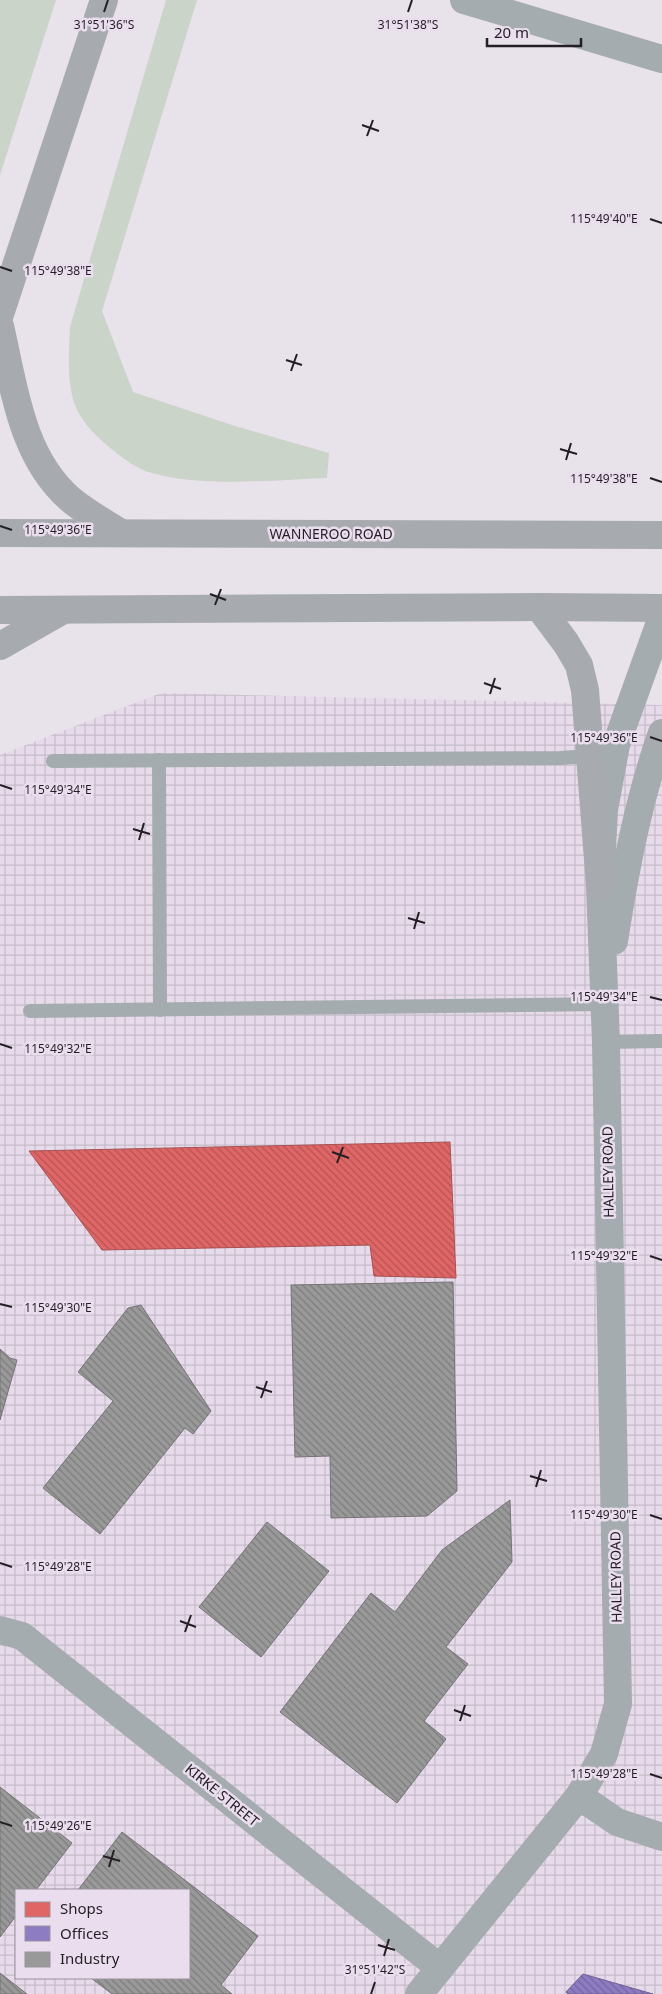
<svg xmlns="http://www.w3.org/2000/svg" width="662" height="1994" viewBox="0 0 662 1994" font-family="'Noto Sans',sans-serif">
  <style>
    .industrial { fill: url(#industrial-grid); fill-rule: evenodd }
    .grass { fill: #cbd4c8 }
    .shops { fill: url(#shops-back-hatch); stroke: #a75152 }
    .offices { fill: url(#offices-back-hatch); stroke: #6e6094 }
    .industry { fill: url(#industry-back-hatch); stroke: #767476 }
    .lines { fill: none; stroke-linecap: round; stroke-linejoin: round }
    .lane { stroke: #a4acaf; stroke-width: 14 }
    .street { stroke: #a4acaf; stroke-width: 28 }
    .highway { stroke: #a7abaf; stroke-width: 28 }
    .ticks { fill: none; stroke: #231f25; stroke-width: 2 }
    .labels { text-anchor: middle; stroke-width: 5; stroke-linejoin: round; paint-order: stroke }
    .street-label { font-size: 14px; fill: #231f25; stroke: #eadeee }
    .ticks-label { font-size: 12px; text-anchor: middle; fill: #231f25; stroke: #eadeee; stroke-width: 5; stroke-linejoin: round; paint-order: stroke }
  </style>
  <defs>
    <pattern id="industrial-grid" width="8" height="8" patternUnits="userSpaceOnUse" patternTransform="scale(1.25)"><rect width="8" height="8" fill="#e7dbeb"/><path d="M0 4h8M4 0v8" fill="none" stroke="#c6bcc9"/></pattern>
    <pattern id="shops-back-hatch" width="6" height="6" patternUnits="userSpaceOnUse" patternTransform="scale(1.25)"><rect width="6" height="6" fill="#e06666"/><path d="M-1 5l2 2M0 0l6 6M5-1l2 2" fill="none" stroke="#b55354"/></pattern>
    <pattern id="offices-back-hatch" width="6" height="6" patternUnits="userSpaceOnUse" patternTransform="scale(1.25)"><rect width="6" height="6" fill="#8e7cc3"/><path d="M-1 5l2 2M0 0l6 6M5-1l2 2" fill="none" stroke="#74659e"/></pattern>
    <pattern id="industry-back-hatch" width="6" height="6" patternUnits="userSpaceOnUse" patternTransform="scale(1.25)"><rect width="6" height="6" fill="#999"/><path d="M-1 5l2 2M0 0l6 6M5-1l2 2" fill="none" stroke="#7c7c7d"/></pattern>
  </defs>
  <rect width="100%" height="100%" fill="#e8e2ea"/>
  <path class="industrial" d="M 161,693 L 662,705 L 662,1994 L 0,1994 L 0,755 ZM 16,1890 L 189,1890 L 189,1978 L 16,1978 Z"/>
  <g class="grass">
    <path d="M 0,0 L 56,0 L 0,175 Z"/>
    <path d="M 166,0 L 197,0 L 102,311 L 133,392 L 235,426 L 329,453 L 327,478 C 272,480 202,488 148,472 C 133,467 112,450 101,440 C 89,429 77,415 73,399 C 67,376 69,351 70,327 Z"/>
  </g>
  <path class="shops" d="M 450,1142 L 456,1278 L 374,1276 L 370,1245 L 102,1250 L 29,1151 Z"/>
  <path class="offices" d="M 583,1974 L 653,1994 L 568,1994 L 566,1992 Z"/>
  <g class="industry">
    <path d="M 453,1282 L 457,1491 L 427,1516 L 331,1518 L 330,1456 L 295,1457 L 291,1285 Z"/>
    <path d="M 141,1305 L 211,1411 L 193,1434 L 185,1428 L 100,1534 L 43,1488 L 113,1401 L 78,1372 L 128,1308 Z"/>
    <path d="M 0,1349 L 10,1358 L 17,1360 L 0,1420 Z"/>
    <path d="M 510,1500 L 512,1562 L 446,1647 L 468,1664 L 424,1721 L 446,1739 L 397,1803 L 280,1712 L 371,1593 L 395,1612 L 442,1550 Z"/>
    <path d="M 267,1522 L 329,1571 L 261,1657 L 199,1607 Z"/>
    <path d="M 0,1787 L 72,1843 L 36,1890 L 16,1890 L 16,1916 L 0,1937 Z"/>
    <path d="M 122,1832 L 258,1936 L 221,1985 L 232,1994 L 112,1994 L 91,1978 L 189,1978 L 189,1890 L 78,1890 Z"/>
    <path d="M 0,1973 L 27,1994 L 0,1994 Z"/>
  </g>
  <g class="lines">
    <g class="lane">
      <path d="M 159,760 L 160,1010"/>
      <path d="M 53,761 L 560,758 L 590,756"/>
      <path d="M 30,1011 L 605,1004"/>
      <path d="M 606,1042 L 662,1041"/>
    </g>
    <g class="street">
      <path d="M 464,0 L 662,59"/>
      <path d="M 614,941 C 625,871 638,801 662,733"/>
      <path d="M 0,1630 L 22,1636 L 440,1968"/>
      <path d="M 579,1796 L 617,1822 L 662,1837"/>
      <path d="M 419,1994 L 579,1796 L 604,1754 L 618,1704 L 606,1042 L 600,886 L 604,810 L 616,745 L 662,617"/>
    </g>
    <g class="highway">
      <path d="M 0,314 L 104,0"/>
      <path d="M 0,326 C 14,387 21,456 70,499 C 85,512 104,522 121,533"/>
      <path d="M 0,533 L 662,535"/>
      <path d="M 539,607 L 566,643 L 579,665 L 585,690 L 600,886"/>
      <path d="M 0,610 L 539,607 L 662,608"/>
      <path d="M 0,646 L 63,610"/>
      <path d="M 660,739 L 662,735"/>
    </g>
  </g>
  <path class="ticks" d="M 104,12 L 108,0M 408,12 L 412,0M 362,125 L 379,131M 367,136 L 373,120M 650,219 L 662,223M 0,267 L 12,271M 286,360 L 302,365M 291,371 L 297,354M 560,449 L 577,454M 566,460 L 571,443M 650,478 L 662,482M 0,526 L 12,530M 210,594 L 226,600M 215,605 L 221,589M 484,683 L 501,689M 490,694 L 495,678M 650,737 L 662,741M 0,785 L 12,789M 133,829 L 150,834M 139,840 L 144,823M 408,918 L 425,923M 414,929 L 419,912M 650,997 L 662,1000M 0,1044 L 12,1048M 332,1152 L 349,1158M 337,1163 L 343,1147M 650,1256 L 662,1260M 0,1304 L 12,1307M 256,1387 L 272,1392M 261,1398 L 267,1381M 530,1476 L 547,1481M 536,1487 L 541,1470M 650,1515 L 662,1519M 0,1563 L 12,1567M 180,1621 L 196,1627M 185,1632 L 191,1615M 454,1710 L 471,1716M 460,1721 L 465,1705M 650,1774 L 662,1778M 0,1822 L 12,1826M 103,1856 L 120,1861M 109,1867 L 114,1850M 378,1945 L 395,1950M 384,1956 L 389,1939M 371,1994 L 375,1982"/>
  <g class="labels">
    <g class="street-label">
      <text x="331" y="539">WANNEROO ROAD</text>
      <text transform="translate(608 1172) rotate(-91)" y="5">HALLEY ROAD</text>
      <text transform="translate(616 1577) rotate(-91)" y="5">HALLEY ROAD</text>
      <text transform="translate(222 1795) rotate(39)" y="5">KIRKE STREET</text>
    </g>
  </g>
  <g class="ticks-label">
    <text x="104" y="29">31°51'36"S</text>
    <text x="408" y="29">31°51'38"S</text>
    <text x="604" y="223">115°49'40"E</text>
    <text x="58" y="275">115°49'38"E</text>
    <text x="604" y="483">115°49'38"E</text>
    <text x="58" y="534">115°49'36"E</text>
    <text x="604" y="742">115°49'36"E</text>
    <text x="58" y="794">115°49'34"E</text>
    <text x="604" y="1001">115°49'34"E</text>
    <text x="58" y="1053">115°49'32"E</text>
    <text x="604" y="1260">115°49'32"E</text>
    <text x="58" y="1312">115°49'30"E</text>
    <text x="604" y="1519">115°49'30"E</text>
    <text x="58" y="1571">115°49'28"E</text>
    <text x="604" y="1778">115°49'28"E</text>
    <text x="58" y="1830">115°49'26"E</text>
    <text x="375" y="1974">31°51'42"S</text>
  </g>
  <rect x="15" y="1889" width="175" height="90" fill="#eadeee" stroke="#9a929e"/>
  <rect x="25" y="1902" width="25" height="15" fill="#e06666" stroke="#9a929e"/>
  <text x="60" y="1914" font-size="15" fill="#231f25">Shops</text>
  <rect x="25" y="1926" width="25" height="15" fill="#8e7cc3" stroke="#9a929e"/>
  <text x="60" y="1939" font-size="15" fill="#231f25">Offices</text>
  <rect x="25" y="1952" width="25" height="15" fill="#999999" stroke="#9a929e"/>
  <text x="60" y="1964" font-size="15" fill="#231f25">Industry</text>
  <path d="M487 38v8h94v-8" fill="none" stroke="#231f25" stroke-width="2.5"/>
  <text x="494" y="38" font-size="15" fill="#231f25" stroke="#eadeee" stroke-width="4" paint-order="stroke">20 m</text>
</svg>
